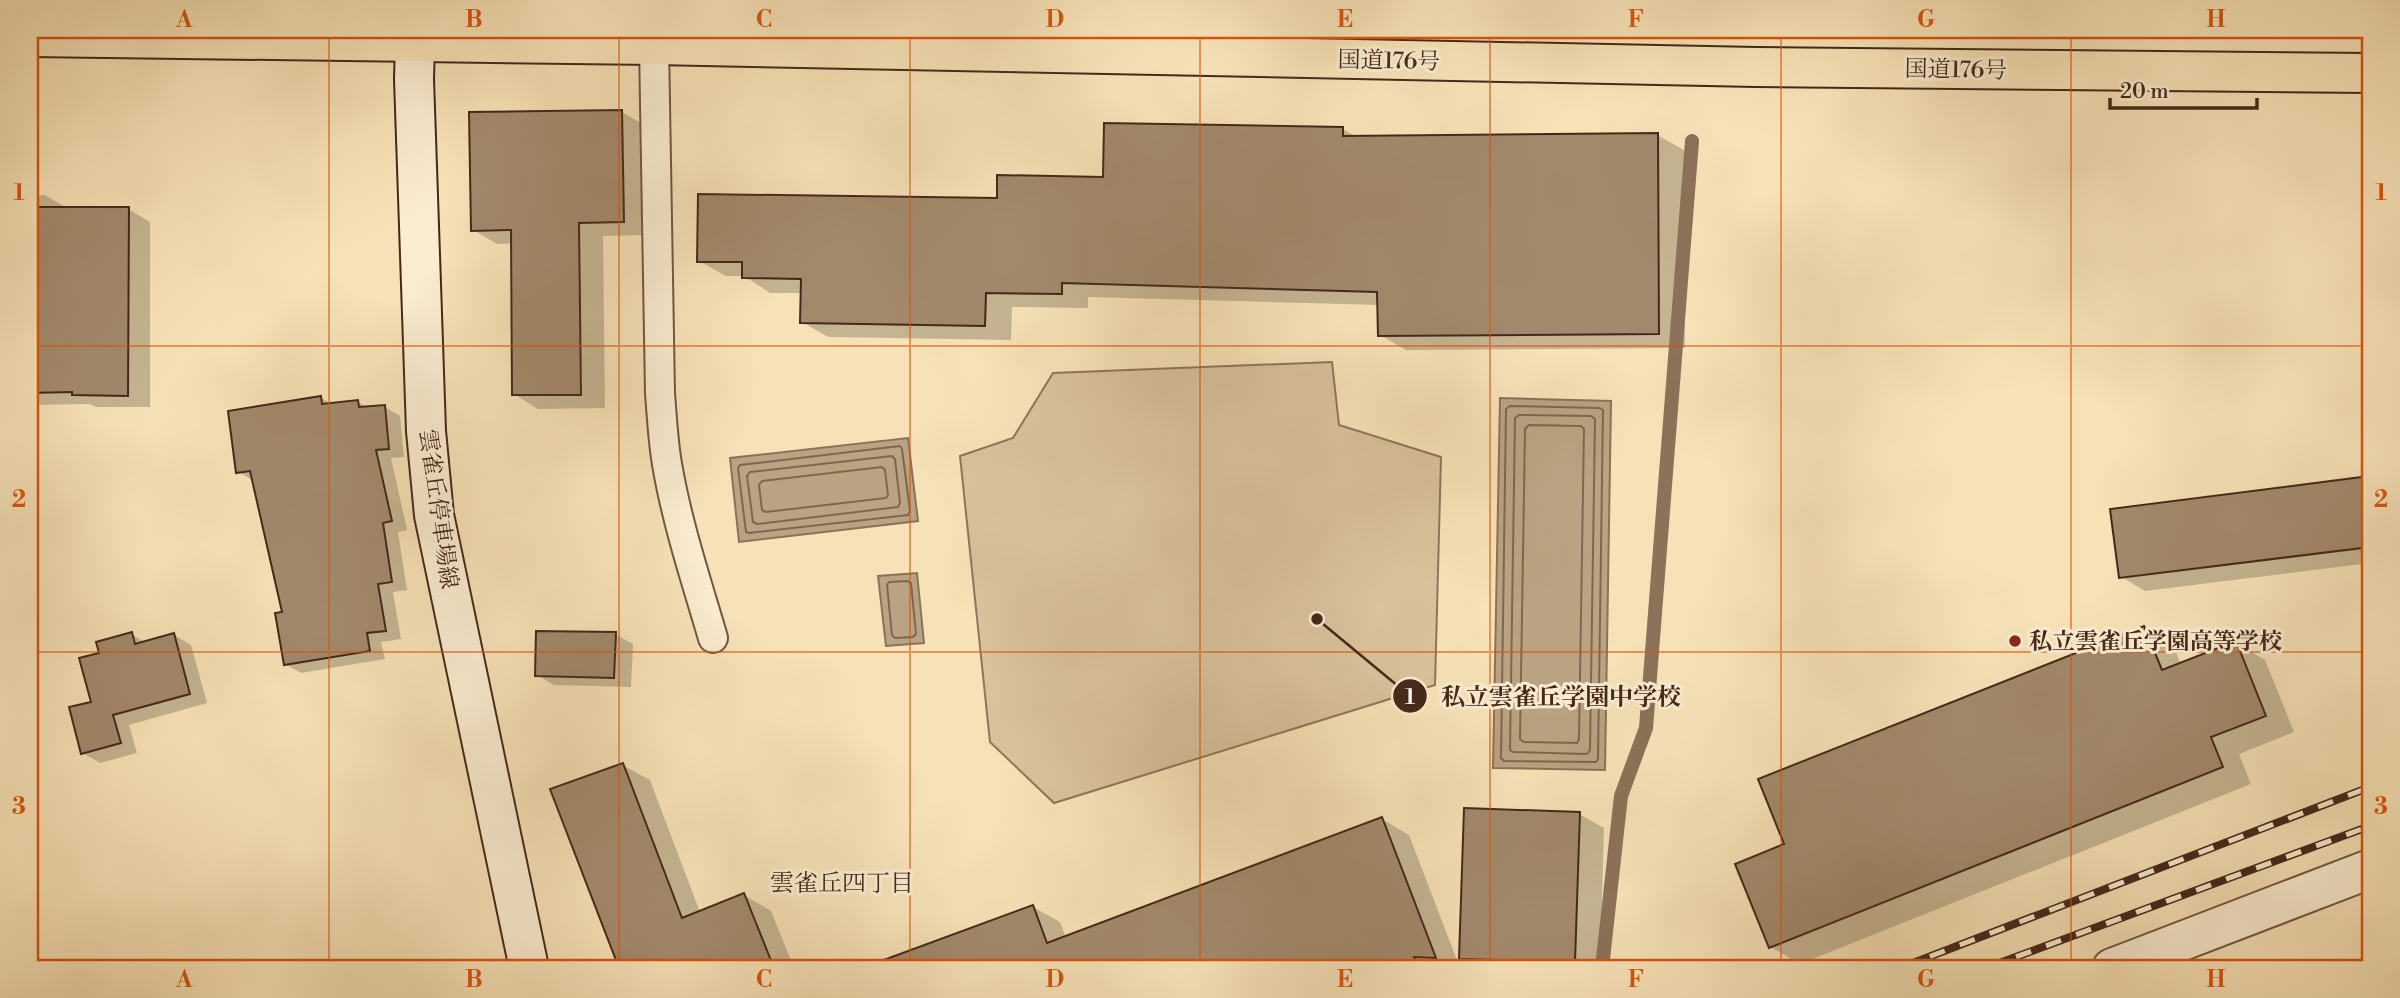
<svg xmlns="http://www.w3.org/2000/svg" width="2400" height="998" viewBox="0 0 2400 998" font-family="'Libre Bodoni','Noto Serif JP',serif">
  <style>
    .green { fill: #d9c29c; stroke: #8f755b; stroke-width: 2 }
    .water { fill: #baa382; stroke: #8b7258; stroke-width: 2 }
    .shadow { fill: #0003 }
    .lines { fill: none; stroke-linecap: round; stroke-linejoin: round }
    .shore { stroke: #80664e; stroke-width: 2 }
    .stream { stroke: #8b7258; stroke-width: 14 }
    .building { fill: #a2896c; stroke: #45281a; stroke-width: 2 }
    .lane-casing { stroke: #725641; stroke-width: 32 }
    .street-casing { stroke: #725641; stroke-width: 42 }
    .secondary-casing { stroke: #45281a; stroke-width: 42 }
    .highway-casing { stroke: #45281a; stroke-width: 42 }
    .lane { stroke: #faecd0; stroke-width: 28 }
    .street { stroke: #faecd0; stroke-width: 38 }
    .secondary { stroke: #faecd0; stroke-width: 38 }
    .highway { stroke: #f7e2b7; stroke-width: 38 }
    .rail-casing { stroke: #45281a; stroke-width: 8 }
    .rail { stroke: #faecd0; stroke-width: 5; stroke-dasharray: 16; stroke-linecap: butt }
    .grid { fill: none; stroke: #d8540d; stroke-width: 2; stroke-opacity: 0.55 }
    .poi-dot { fill: #8f2418; stroke: #faecd0; stroke-width: 2.5 }
    .labels { text-anchor: middle; stroke-width: 6; stroke-linejoin: round; paint-order: stroke }
    .street-label { font-size: 23px; fill: #45281a; stroke: #faecd0 }
    .poi-label { font-size: 23px; font-weight: bold; fill: #45281a; stroke: #faecd0; text-anchor: start }
    .neighbourhood-label { font-size: 24px; fill: #45281a; stroke: #faecd0 }
    .leader { fill: none; stroke: #45281a; stroke-width: 2.5 }
    .callout-dot { fill: #45281a; stroke: #faecd0; stroke-width: 2.5 }
    .mark-label { font-size: 21px; text-anchor: middle; font-weight: bold; fill: #fff }
    .callout-label { font-size: 24px; text-anchor: middle; font-weight: bold; fill: #45281a; stroke: #faecd0; stroke-width: 6; stroke-linejoin: round; paint-order: stroke }
    .neatline { fill: none; stroke: #d8540d; stroke-width: 2.5 }
    .grid-label { font-size: 23px; text-anchor: middle; font-weight: bold; fill: #d8540d }
  </style>
  <rect width="100%" height="100%" fill="#f7e2b7"/>
  <filter id="stains"><feTurbulence type="fractalNoise" baseFrequency=".00286" numOctaves="4"/><feColorMatrix values="0 0 0 0 .2 0 0 0 0 .09 0 0 0 0 .02 0 0 0 .5 -.17"/></filter>
  <radialGradient id="worn" r=".72"><stop offset=".6" stop-color="#630" stop-opacity="0"/><stop offset="1" stop-color="#630" stop-opacity=".3"/></radialGradient>
  <path class="green" d="M 1332,362 L 1339,425 L 1441,457 L 1435,685 L 1054,803 L 990,742 L 960,456 L 1013,438 L 1053,373 Z"/>
  <g class="water">
    <path d="M 1500,398 L 1611,401 L 1605,770 L 1493,768 Z"/>
    <path d="M 908,438 L 918,521 L 739,542 L 730,458 Z"/>
    <path d="M 917,573 L 924,643 L 886,646 L 878,576 Z"/>
  </g>
  <g class="shadow">
    <path d="M 622,112 L 646,126 L 648,235 L 603,236 L 605,408 L 538,409 L 514,394 L 513,243 L 497,244 L 473,230 Z"/>
    <path d="M 1343,129 L 1357,137 L 1657,135 L 1684,150 L 1685,348 L 1406,350 L 1380,335 L 1379,305 L 1088,297 L 1088,308 L 1012,307 L 1011,340 L 828,337 L 802,322 L 802,293 L 770,293 L 744,276 L 726,276 L 699,261 Z"/>
    <path d="M 45,195 L 67,208 L 128,209 L 150,222 L 150,407 L 96,407 L 90,404 L 30,405 L 30,196 Z"/>
    <path d="M 321,398 L 332,404 L 358,402 L 368,408 L 385,407 L 400,416 L 404,457 L 391,458 L 407,530 L 398,532 L 407,590 L 393,592 L 401,639 L 381,642 L 385,659 L 301,673 L 285,664 L 284,613 L 254,481 L 238,472 Z"/>
    <path d="M 2370,478 L 2370,563 L 2145,591 L 2120,576 L 2112,510 Z"/>
    <path d="M 2144,628 L 2173,644 L 2181,665 L 2236,643 L 2265,660 L 2294,732 L 2239,754 L 2251,784 L 1800,964 L 1771,947 L 1787,845 Z"/>
    <path d="M 131,634 L 146,643 L 174,635 L 191,645 L 207,703 L 129,725 L 137,753 L 100,763 L 83,753 L 101,654 Z"/>
    <path d="M 615,634 L 633,644 L 631,687 L 554,685 L 537,675 Z"/>
    <path d="M 622,765 L 650,780 L 700,912 L 744,895 L 771,911 L 794,968 L 621,968 L 553,790 Z"/>
    <path d="M 1579,814 L 1604,828 L 1600,968 L 1479,968 L 1461,958 Z"/>
    <path d="M 1382,819 L 1409,835 L 1460,968 L 867,968 L 1033,907 L 1060,922 L 1066,938 Z"/>
  </g>
  <g class="lines">
    <g class="shore">
      <path d="M 1510,406 L 1600,408 L 1603,410 L 1598,759 L 1596,762 L 1504,761 L 1501,758 L 1506,409 Z"/>
      <path d="M 1519,415 L 1591,416 L 1595,419 L 1590,750 L 1587,754 L 1513,752 L 1510,750 L 1515,418 Z"/>
      <path d="M 1529,425 L 1581,426 L 1584,429 L 1579,739 L 1577,743 L 1524,742 L 1520,739 L 1525,429 Z"/>
      <path d="M 900,446 L 902,449 L 910,511 L 908,515 L 749,533 L 746,532 L 738,468 L 740,465 Z"/>
      <path d="M 892,456 L 895,459 L 900,503 L 898,507 L 757,524 L 753,522 L 747,476 L 750,472 Z"/>
      <path d="M 882,467 L 885,470 L 888,495 L 886,498 L 766,512 L 762,510 L 759,485 L 762,481 Z"/>
      <path d="M 907,581 L 911,583 L 916,634 L 913,637 L 895,638 L 892,635 L 887,585 L 889,582 Z"/>
    </g>
    <path class="stream" d="M 1602,968 L 1621,796 L 1646,728 L 1692,141"/>
  </g>
  <g class="building">
    <path d="M 622,110 L 624,222 L 579,223 L 581,395 L 512,395 L 511,230 L 471,231 L 469,112 Z"/>
    <path d="M 1104,123 L 1343,127 L 1343,136 L 1658,133 L 1659,334 L 1378,336 L 1377,292 L 1062,283 L 1062,294 L 986,293 L 985,326 L 800,323 L 801,279 L 742,278 L 742,262 L 697,262 L 698,194 L 997,198 L 997,175 L 1103,177 Z"/>
    <path d="M 30,207 L 129,207 L 128,396 L 72,395 L 72,392 L 30,393 Z"/>
    <path d="M 321,396 L 322,404 L 358,400 L 359,407 L 385,405 L 389,449 L 376,450 L 392,521 L 383,523 L 392,582 L 378,584 L 386,631 L 367,633 L 370,651 L 284,665 L 275,613 L 282,612 L 250,471 L 236,473 L 228,411 Z"/>
    <path d="M 2370,476 L 2370,547 L 2119,578 L 2110,509 Z"/>
    <path d="M 2144,626 L 2162,670 L 2236,641 L 2266,716 L 2211,737 L 2223,767 L 1769,948 L 1735,864 L 1784,844 L 1758,779 Z"/>
    <path d="M 536,631 L 616,632 L 614,678 L 535,676 Z"/>
    <path d="M 132,632 L 135,644 L 174,633 L 190,694 L 113,715 L 121,743 L 81,754 L 69,707 L 91,702 L 79,658 L 99,653 L 96,642 Z"/>
    <path d="M 623,763 L 682,918 L 744,893 L 774,968 L 619,968 L 550,789 Z"/>
    <path d="M 1464,808 L 1580,812 L 1575,962 L 1459,959 Z"/>
    <path d="M 1382,817 L 1436,958 L 1414,957 L 1419,968 L 874,968 L 873,964 L 1033,905 L 1047,943 Z"/>
  </g>
  <g class="lines">
    <defs>
      <path id="lane" d="M 654,45 L 660,394 C 662,417 663,441 667,464 C 677,523 696,580 713,638"/>
      <path id="street" d="M 2112,968 L 2370,869"/>
      <path id="secondary" d="M 415,42 L 414,79 L 426,431 L 434,515 L 529,968"/>
      <path id="highway" d="M 30,37 L 654,45 L 1756,67 L 2370,73"/>
    </defs>
    <use href="#lane" class="lane-casing"/>
    <use href="#street" class="street-casing"/>
    <use href="#secondary" class="secondary-casing"/>
    <use href="#highway" class="highway-casing"/>
    <use href="#lane" class="lane"/>
    <use href="#street" class="street"/>
    <use href="#secondary" class="secondary"/>
    <use href="#highway" class="highway"/>
    <defs>
      <g id="rail">
        <path d="M 1900,968 L 2370,787"/>
        <path d="M 1986,968 L 2370,826"/>
      </g>
    </defs>
    <use href="#rail" class="rail-casing"/>
    <use href="#rail" class="rail"/>
  </g>
  <path class="grid" d="M 329,30 L 329,968M 619,30 L 619,968M 910,30 L 910,968M 1200,30 L 1200,968M 1490,30 L 1490,968M 1781,30 L 1781,968M 2071,30 L 2071,968M 30,346 L 2370,346M 30,652 L 2370,652"/>
  <circle class="poi-dot" cx="2015" cy="641" r="7"/>
  <g class="labels">
    <g class="street-label">
      <text transform="translate(1389 60) rotate(1)" y="8">国道176号</text>
      <text transform="translate(1956 69) rotate(1)" y="8">国道176号</text>
      <text transform="translate(439 509) rotate(82)" y="8">雲雀丘停車場線</text>
    </g>
    <g class="poi-label">
      <text x="2029" y="649">私立雲雀丘学園高等学校</text>
    </g>
    <g class="neighbourhood-label">
      <text x="842" y="891">雲雀丘四丁目</text>
    </g>
  </g>
  <path class="leader" d="M1317 619L1410 696"/>
  <g class="callout-dot">
    <circle cx="1317" cy="619" r="7"/>
    <circle cx="1410" cy="696" r="18"/>
  </g>
  <g class="mark-label">
    <text x="1410" y="704">1</text>
  </g>
  <g class="callout-label">
    <text x="1561" y="705">私立雲雀丘学園中学校</text>
  </g>
  <rect width="2400" height="998" fill="none" stroke="#f7e2b7" stroke-width="77"/>
  <path d="M2110 98v10h147v-10" fill="none" stroke="#45281a" stroke-width="3.5"/>
  <text x="2120" y="98" font-size="21" fill="#45281a" stroke="#faecd0" stroke-width="5" paint-order="stroke">20 m</text>
  <rect x="38" y="38" width="2324" height="922" class="neatline"/>
  <g class="grid-label">
    <text x="184" y="27">A</text>
    <text x="474" y="27">B</text>
    <text x="764" y="27">C</text>
    <text x="1055" y="27">D</text>
    <text x="1345" y="27">E</text>
    <text x="1636" y="27">F</text>
    <text x="1926" y="27">G</text>
    <text x="2216" y="27">H</text>
    <text x="19" y="200">1</text>
    <text x="2381" y="200">1</text>
    <text x="19" y="507">2</text>
    <text x="2381" y="507">2</text>
    <text x="19" y="814">3</text>
    <text x="2381" y="814">3</text>
    <text x="184" y="987">A</text>
    <text x="474" y="987">B</text>
    <text x="764" y="987">C</text>
    <text x="1055" y="987">D</text>
    <text x="1345" y="987">E</text>
    <text x="1636" y="987">F</text>
    <text x="1926" y="987">G</text>
    <text x="2216" y="987">H</text>
  </g>
  <rect width="100%" height="100%" filter="url(#stains)"/>
  <rect width="100%" height="100%" fill="url(#worn)"/>
</svg>
